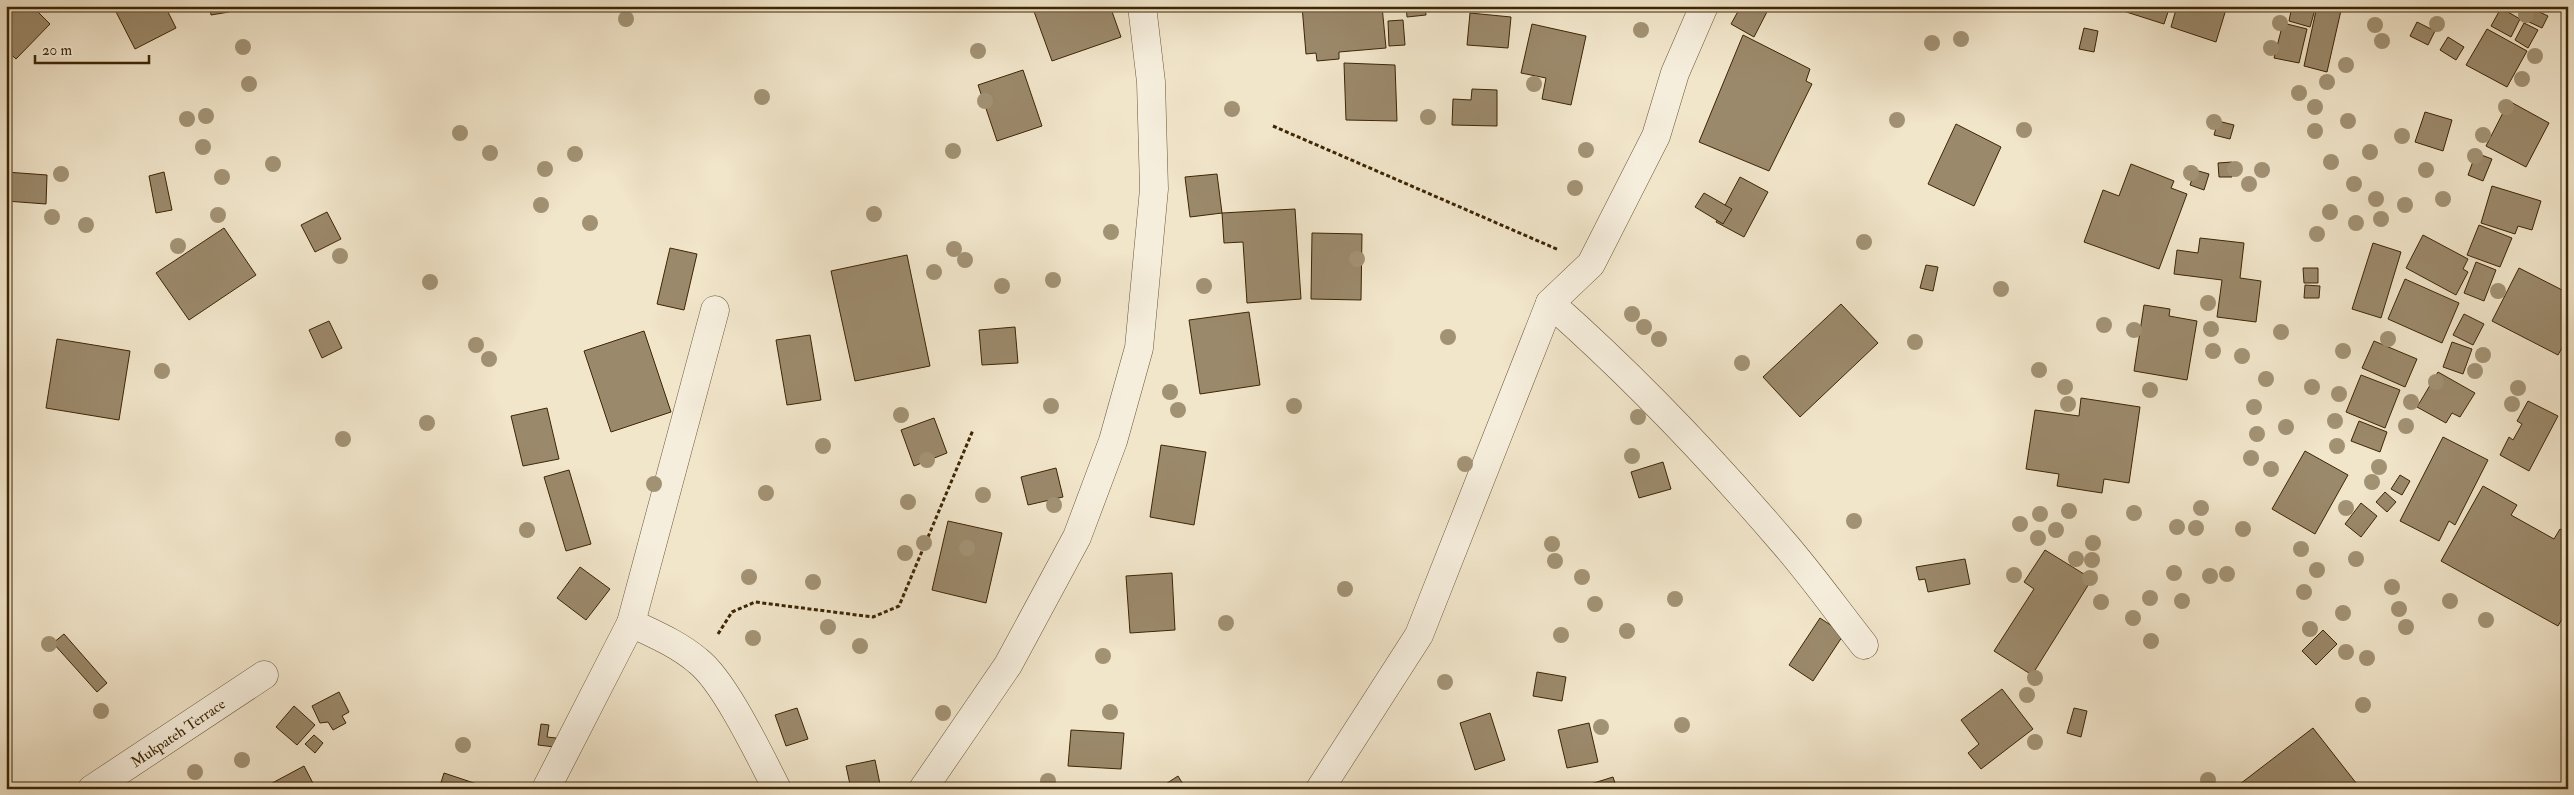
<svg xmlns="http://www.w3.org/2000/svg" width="2574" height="795" viewBox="0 0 2574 795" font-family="'IM FELL Double Pica',serif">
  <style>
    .building { fill: #9b896b; stroke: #3d2604 }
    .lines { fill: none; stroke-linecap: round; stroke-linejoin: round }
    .minor-casing { stroke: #6a5636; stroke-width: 29 }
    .path { stroke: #3d2604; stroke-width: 3; stroke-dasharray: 4 2.5; stroke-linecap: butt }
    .minor { stroke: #f6eedd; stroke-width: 28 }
    .tree { fill: #a29274 }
    .labels { text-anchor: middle; stroke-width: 4.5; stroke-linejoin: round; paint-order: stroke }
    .street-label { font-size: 15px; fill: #3d2604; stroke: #f6eedd }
  </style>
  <rect width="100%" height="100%" fill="#f1e5ca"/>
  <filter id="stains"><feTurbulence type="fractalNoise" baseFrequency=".004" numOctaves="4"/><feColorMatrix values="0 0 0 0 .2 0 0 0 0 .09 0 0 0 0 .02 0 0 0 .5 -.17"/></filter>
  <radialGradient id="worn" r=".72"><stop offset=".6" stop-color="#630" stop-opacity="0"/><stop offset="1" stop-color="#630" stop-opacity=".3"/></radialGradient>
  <g class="building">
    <path d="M 15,6 L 32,6 L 50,24 L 16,59 L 6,50 L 6,15 Z"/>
    <path d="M 113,6 L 165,6 L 176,28 L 135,49 Z"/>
    <path d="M 210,6 L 228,6 L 229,12 L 211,15 Z"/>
    <path d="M 1032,6 L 1110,6 L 1121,37 L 1052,61 Z"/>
    <path d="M 1302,6 L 1382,6 L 1386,48 L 1339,52 L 1339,59 L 1317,61 L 1316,53 L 1306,54 Z"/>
    <path d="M 1406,6 L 1425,6 L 1426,15 L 1407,17 Z"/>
    <path d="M 1497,6 L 1531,6 L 1531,9 Z"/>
    <path d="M 1741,6 L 1770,6 L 1754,37 L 1731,24 Z"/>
    <path d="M 2121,6 L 2170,6 L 2164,24 L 2120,10 Z"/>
    <path d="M 2177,6 L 2227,6 L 2216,42 L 2171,27 Z"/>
    <path d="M 2292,6 L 2316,6 L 2310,27 L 2289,21 Z"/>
    <path d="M 2317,6 L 2342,6 L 2327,72 L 2304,66 Z"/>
    <path d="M 2501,8 L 2520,19 L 2511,37 L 2491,26 Z"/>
    <path d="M 2533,9 L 2548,16 L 2542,28 L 2527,21 Z"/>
    <path d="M 1470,13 L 1511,17 L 1508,48 L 1467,45 Z"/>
    <path d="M 1403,20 L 1405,45 L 1389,46 L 1388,21 Z"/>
    <path d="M 2417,22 L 2435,31 L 2428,45 L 2410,36 Z"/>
    <path d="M 2283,23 L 2307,29 L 2299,63 L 2274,58 Z"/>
    <path d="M 2524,23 L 2538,30 L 2528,48 L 2515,40 Z"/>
    <path d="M 1532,24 L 1586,36 L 1571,105 L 1542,99 L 1546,78 L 1521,73 Z"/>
    <path d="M 2084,28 L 2098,31 L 2094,52 L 2079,49 Z"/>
    <path d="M 2487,29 L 2527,51 L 2507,87 L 2466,65 Z"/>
    <path d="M 1743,35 L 1810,69 L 1806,81 L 1812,84 L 1769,171 L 1699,142 Z"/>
    <path d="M 2448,37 L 2464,47 L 2456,60 L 2440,50 Z"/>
    <path d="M 1344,63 L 1395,65 L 1397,121 L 1346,120 Z"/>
    <path d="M 1023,70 L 1042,126 L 997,141 L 978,85 Z"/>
    <path d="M 1472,89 L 1497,90 L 1497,126 L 1452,125 L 1453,99 L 1471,100 Z"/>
    <path d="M 2509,101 L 2549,123 L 2526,167 L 2486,146 Z"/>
    <path d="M 2425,112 L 2452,120 L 2443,151 L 2415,142 Z"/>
    <path d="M 2218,121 L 2234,125 L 2230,139 L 2214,135 Z"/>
    <path d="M 1956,124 L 2001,147 L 1974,206 L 1928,184 Z"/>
    <path d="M 2476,153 L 2492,159 L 2483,181 L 2468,175 Z"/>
    <path d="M 2232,162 L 2232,177 L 2219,177 L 2218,163 Z"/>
    <path d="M 2131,164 L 2174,181 L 2171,188 L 2187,194 L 2159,269 L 2084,242 L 2103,190 L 2119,196 Z"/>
    <path d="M 2195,170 L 2209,174 L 2204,190 L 2190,185 Z"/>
    <path d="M 6,172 L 47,175 L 46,204 L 6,201 Z"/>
    <path d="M 164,172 L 172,210 L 156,213 L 149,176 Z"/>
    <path d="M 1217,174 L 1222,213 L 1190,217 L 1185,177 Z"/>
    <path d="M 1740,177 L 1768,192 L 1744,237 L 1716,222 Z"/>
    <path d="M 2492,186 L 2541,201 L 2532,230 L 2518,226 L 2515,234 L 2481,223 Z"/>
    <path d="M 1704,193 L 1732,209 L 1723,224 L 1695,207 Z"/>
    <path d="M 1295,209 L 1301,299 L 1247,303 L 1243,242 L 1224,243 L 1222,213 Z"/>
    <path d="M 327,212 L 341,239 L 315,252 L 301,225 Z"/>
    <path d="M 2479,225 L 2512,238 L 2500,267 L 2467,255 Z"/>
    <path d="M 224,228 L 256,275 L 189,320 L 156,273 Z"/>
    <path d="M 1312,233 L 1362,234 L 1361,300 L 1311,299 Z"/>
    <path d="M 2423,235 L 2468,259 L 2463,269 L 2468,272 L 2456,295 L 2406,268 Z"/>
    <path d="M 2200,238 L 2244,243 L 2240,278 L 2261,281 L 2256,322 L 2217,317 L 2222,280 L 2174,274 L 2177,250 L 2198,253 Z"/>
    <path d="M 2373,243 L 2401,252 L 2381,318 L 2352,309 Z"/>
    <path d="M 670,248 L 697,254 L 684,310 L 657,304 Z"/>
    <path d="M 907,255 L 930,366 L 855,381 L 831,271 Z"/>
    <path d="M 2476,262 L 2496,270 L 2484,301 L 2464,293 Z"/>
    <path d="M 1926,265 L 1938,267 L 1933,291 L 1920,288 Z"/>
    <path d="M 2303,268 L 2318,268 L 2318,283 L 2304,283 Z"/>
    <path d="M 2519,268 L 2568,293 L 2568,337 L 2558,355 L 2492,321 Z"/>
    <path d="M 2405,279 L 2459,303 L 2442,343 L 2388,319 Z"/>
    <path d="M 2305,285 L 2320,286 L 2319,298 L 2304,298 Z"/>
    <path d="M 1841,304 L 1878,343 L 1800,417 L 1763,377 Z"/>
    <path d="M 2144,305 L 2170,309 L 2169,316 L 2197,321 L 2187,380 L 2134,371 Z"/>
    <path d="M 1249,312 L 1260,385 L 1200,394 L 1189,320 Z"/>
    <path d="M 2464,314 L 2484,324 L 2473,345 L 2453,335 Z"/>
    <path d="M 329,321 L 342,348 L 322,358 L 309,330 Z"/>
    <path d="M 1015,327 L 1018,363 L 982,365 L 979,330 Z"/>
    <path d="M 644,331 L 671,412 L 611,432 L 584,351 Z"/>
    <path d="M 810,335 L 821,400 L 787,405 L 776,340 Z"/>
    <path d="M 57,339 L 130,351 L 119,420 L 46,408 Z"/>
    <path d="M 2374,341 L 2417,359 L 2405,387 L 2362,368 Z"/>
    <path d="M 2452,342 L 2472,349 L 2463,374 L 2443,367 Z"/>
    <path d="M 2438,372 L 2475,393 L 2460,417 L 2452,413 L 2446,423 L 2417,407 Z"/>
    <path d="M 2361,375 L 2400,390 L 2385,428 L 2346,412 Z"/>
    <path d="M 2081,398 L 2140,407 L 2129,483 L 2104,479 L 2102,493 L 2057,486 L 2059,474 L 2026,469 L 2035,410 L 2079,416 Z"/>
    <path d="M 2528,401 L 2558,416 L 2529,471 L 2500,455 L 2509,437 L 2513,440 L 2522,424 L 2517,421 Z"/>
    <path d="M 547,408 L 559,459 L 523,466 L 511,416 Z"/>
    <path d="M 934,418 L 947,453 L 914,466 L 901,430 Z"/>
    <path d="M 2359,421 L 2387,432 L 2380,452 L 2351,441 Z"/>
    <path d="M 2443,437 L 2488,460 L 2455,525 L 2449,521 L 2439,541 L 2400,521 Z"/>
    <path d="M 1161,445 L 1206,452 L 1194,525 L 1150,517 Z"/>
    <path d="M 2305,451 L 2348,475 L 2315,534 L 2272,509 Z"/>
    <path d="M 1663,462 L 1671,489 L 1639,498 L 1631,472 Z"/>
    <path d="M 1056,468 L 1063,497 L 1028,505 L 1021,477 Z"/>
    <path d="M 569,470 L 591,544 L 566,551 L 544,477 Z"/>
    <path d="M 2400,475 L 2410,481 L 2402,495 L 2391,489 Z"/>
    <path d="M 2483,486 L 2517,505 L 2511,515 L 2554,539 L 2560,529 L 2568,533 L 2568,609 L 2558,626 L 2441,561 Z"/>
    <path d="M 2385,492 L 2396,502 L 2387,512 L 2376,502 Z"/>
    <path d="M 2361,503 L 2377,516 L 2361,537 L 2345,524 Z"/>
    <path d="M 948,521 L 1002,533 L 986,603 L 932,590 Z"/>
    <path d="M 2045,550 L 2092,579 L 2032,675 L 1994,651 L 2034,589 L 2024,582 Z"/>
    <path d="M 1965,559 L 1970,584 L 1928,592 L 1925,579 L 1919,580 L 1916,567 Z"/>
    <path d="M 580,567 L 610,589 L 586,620 L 557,598 Z"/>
    <path d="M 1172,573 L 1175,630 L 1130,633 L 1126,576 Z"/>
    <path d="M 1820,618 L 1844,634 L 1813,681 L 1789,665 Z"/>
    <path d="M 2323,630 L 2337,644 L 2316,665 L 2302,651 Z"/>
    <path d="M 64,634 L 107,683 L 97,692 L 53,643 Z"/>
    <path d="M 1537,672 L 1566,677 L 1562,701 L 1533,696 Z"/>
    <path d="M 2002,689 L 2033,729 L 1981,769 L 1968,753 L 1979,744 L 1961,720 Z"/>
    <path d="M 339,692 L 349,712 L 342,716 L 346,723 L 333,730 L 328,722 L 320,723 L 312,706 Z"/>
    <path d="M 294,706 L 315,725 L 297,745 L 276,727 Z"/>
    <path d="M 797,708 L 808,739 L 786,746 L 775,715 Z"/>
    <path d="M 2074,708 L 2087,711 L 2081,737 L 2067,733 Z"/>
    <path d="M 1490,713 L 1505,760 L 1475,770 L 1460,723 Z"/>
    <path d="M 1589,723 L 1598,762 L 1567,768 L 1558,730 Z"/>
    <path d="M 541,724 L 549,725 L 547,737 L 556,738 L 555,747 L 538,745 Z"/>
    <path d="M 2313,728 L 2360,788 L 2236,787 Z"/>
    <path d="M 1071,730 L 1124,733 L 1121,769 L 1068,766 Z"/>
    <path d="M 314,735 L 323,743 L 315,753 L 305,744 Z"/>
    <path d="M 875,760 L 881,789 L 851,789 L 846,766 Z"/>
    <path d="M 304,766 L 316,789 L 261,789 Z"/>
    <path d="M 444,773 L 492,789 L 439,789 Z"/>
    <path d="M 1178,776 L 1186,789 L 1158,789 Z"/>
    <path d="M 1613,777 L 1617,789 L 1582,789 L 1581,787 Z"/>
  </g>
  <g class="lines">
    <defs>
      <g id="minor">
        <path d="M 1550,303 C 1633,376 1710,457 1782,541 C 1811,574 1837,611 1864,645"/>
        <path d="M 631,623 C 654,634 678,644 698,661 C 725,682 760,756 777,789"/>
        <path d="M 92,789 L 264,675"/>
        <path d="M 546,789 L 631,623 L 715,310"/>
        <path d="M 923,789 L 1008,665 L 1077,537 L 1113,441 L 1139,348 L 1154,189 L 1151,82 L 1142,6"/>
        <path d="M 1320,789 L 1419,635 L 1550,303 L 1591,264 L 1656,136 L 1675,73 L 1704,6"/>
      </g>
    </defs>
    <use href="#minor" class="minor-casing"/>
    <g class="path">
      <path d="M 1273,126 L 1559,250"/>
      <path d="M 718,634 L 732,612 L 755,602 L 873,617 L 899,606 L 973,430"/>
    </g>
    <use href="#minor" class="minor"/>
  </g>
  <g class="tree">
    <circle cx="2526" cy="15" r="8"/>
    <circle cx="626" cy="19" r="8"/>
    <circle cx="2280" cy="23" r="8"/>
    <circle cx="2437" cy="24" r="8"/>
    <circle cx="2375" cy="25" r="8"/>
    <circle cx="1641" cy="30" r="8"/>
    <circle cx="1961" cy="39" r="8"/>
    <circle cx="2382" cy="41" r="8"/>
    <circle cx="1932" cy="43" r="8"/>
    <circle cx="243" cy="47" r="8"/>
    <circle cx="2271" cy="48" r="8"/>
    <circle cx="978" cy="51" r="8"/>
    <circle cx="2535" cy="56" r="8"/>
    <circle cx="2346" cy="65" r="8"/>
    <circle cx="2522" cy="79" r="8"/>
    <circle cx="2327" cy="82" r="8"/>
    <circle cx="249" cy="84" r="8"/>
    <circle cx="1534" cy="84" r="8"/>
    <circle cx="2299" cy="93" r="8"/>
    <circle cx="762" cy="97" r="8"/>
    <circle cx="985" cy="101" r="8"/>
    <circle cx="2315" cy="107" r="8"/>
    <circle cx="2506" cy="107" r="8"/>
    <circle cx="1232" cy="109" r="8"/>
    <circle cx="206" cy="116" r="8"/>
    <circle cx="1428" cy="117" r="8"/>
    <circle cx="187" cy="119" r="8"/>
    <circle cx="1897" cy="120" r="8"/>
    <circle cx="2348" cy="121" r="8"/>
    <circle cx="2214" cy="122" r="8"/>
    <circle cx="2024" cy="130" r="8"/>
    <circle cx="2315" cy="131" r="8"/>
    <circle cx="460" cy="133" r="8"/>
    <circle cx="2483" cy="135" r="8"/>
    <circle cx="2402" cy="136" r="8"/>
    <circle cx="203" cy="147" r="8"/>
    <circle cx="1586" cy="150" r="8"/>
    <circle cx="953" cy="151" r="8"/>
    <circle cx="2370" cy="152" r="8"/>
    <circle cx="490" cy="153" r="8"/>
    <circle cx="575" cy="154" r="8"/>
    <circle cx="2475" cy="156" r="8"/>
    <circle cx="2331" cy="162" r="8"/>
    <circle cx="273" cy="164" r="8"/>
    <circle cx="545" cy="169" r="8"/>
    <circle cx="2235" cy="169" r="8"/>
    <circle cx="2262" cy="170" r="8"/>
    <circle cx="2426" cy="170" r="8"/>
    <circle cx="2191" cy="173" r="8"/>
    <circle cx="61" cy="174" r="8"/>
    <circle cx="222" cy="177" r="8"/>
    <circle cx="2249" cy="184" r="8"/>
    <circle cx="2354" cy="184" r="8"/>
    <circle cx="1575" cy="188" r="8"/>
    <circle cx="2376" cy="199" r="8"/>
    <circle cx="2443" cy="199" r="8"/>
    <circle cx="541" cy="205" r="8"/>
    <circle cx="2405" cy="205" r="8"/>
    <circle cx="2330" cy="212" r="8"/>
    <circle cx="874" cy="214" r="8"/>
    <circle cx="218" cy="215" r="8"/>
    <circle cx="52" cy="217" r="8"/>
    <circle cx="2381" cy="219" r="8"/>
    <circle cx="590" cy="223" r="8"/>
    <circle cx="2356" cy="223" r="8"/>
    <circle cx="86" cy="225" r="8"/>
    <circle cx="1111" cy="232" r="8"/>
    <circle cx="2317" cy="234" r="8"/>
    <circle cx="1864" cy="242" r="8"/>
    <circle cx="178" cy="246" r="8"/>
    <circle cx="954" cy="249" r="8"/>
    <circle cx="340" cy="256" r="8"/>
    <circle cx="1357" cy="259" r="8"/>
    <circle cx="965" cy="260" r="8"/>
    <circle cx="934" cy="272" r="8"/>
    <circle cx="1053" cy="280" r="8"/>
    <circle cx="430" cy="282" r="8"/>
    <circle cx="1002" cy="286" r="8"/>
    <circle cx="1204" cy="286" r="8"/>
    <circle cx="2001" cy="289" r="8"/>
    <circle cx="2498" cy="291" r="8"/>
    <circle cx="2208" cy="303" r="8"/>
    <circle cx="1632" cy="314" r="8"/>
    <circle cx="2104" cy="325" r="8"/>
    <circle cx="1644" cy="327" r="8"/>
    <circle cx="2211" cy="329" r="8"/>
    <circle cx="2134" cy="330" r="8"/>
    <circle cx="2281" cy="332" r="8"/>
    <circle cx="1448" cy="337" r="8"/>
    <circle cx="1659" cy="339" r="8"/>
    <circle cx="2388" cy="339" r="8"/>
    <circle cx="1915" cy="342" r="8"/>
    <circle cx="476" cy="345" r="8"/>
    <circle cx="2213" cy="351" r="8"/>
    <circle cx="2343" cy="351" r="8"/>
    <circle cx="2483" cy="355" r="8"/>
    <circle cx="2242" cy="356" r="8"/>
    <circle cx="489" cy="359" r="8"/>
    <circle cx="1742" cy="363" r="8"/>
    <circle cx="2039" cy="370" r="8"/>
    <circle cx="162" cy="371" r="8"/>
    <circle cx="2475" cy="371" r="8"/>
    <circle cx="2266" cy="379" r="8"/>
    <circle cx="2436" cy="382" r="8"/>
    <circle cx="2065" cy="387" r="8"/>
    <circle cx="2312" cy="387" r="8"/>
    <circle cx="2518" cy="388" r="8"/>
    <circle cx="2150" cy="390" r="8"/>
    <circle cx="1170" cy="392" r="8"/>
    <circle cx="2339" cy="394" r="8"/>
    <circle cx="2411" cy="402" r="8"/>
    <circle cx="2068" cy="404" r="8"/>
    <circle cx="2512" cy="404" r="8"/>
    <circle cx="1051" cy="406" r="8"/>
    <circle cx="1294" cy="406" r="8"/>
    <circle cx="2254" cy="407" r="8"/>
    <circle cx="1178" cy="410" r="8"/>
    <circle cx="901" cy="415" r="8"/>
    <circle cx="1638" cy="417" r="8"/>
    <circle cx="2335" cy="421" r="8"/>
    <circle cx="427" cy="423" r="8"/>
    <circle cx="2406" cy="426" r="8"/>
    <circle cx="2286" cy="427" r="8"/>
    <circle cx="2257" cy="434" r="8"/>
    <circle cx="343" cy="439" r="8"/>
    <circle cx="823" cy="446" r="8"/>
    <circle cx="2337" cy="446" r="8"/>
    <circle cx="1632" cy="456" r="8"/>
    <circle cx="2251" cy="458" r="8"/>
    <circle cx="927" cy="460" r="8"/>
    <circle cx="1465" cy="464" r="8"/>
    <circle cx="2379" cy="467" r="8"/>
    <circle cx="2271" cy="469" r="8"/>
    <circle cx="2372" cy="482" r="8"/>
    <circle cx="654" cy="484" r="8"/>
    <circle cx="766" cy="493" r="8"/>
    <circle cx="983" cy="495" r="8"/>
    <circle cx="908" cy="502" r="8"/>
    <circle cx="1054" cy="505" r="8"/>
    <circle cx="2201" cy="508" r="8"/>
    <circle cx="2346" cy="508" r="8"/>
    <circle cx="2069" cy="511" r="8"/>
    <circle cx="2134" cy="513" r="8"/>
    <circle cx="2040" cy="514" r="8"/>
    <circle cx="1854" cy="521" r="8"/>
    <circle cx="2020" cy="524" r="8"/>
    <circle cx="2177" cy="527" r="8"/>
    <circle cx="2196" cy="528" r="8"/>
    <circle cx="2243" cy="529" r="8"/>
    <circle cx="527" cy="530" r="8"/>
    <circle cx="2056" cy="530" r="8"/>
    <circle cx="2038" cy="538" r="8"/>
    <circle cx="924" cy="543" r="8"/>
    <circle cx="2093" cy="543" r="8"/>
    <circle cx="1552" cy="544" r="8"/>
    <circle cx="967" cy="548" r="8"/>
    <circle cx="2301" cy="549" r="8"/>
    <circle cx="905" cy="553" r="8"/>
    <circle cx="2076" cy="559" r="8"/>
    <circle cx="2356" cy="559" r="8"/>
    <circle cx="2092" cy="560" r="8"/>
    <circle cx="1555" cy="561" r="8"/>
    <circle cx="2317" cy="570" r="8"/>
    <circle cx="2174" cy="573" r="8"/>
    <circle cx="2227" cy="574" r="8"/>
    <circle cx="2014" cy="575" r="8"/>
    <circle cx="2210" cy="576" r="8"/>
    <circle cx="749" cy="577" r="8"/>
    <circle cx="1582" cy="577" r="8"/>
    <circle cx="2090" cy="578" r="8"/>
    <circle cx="813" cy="582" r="8"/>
    <circle cx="2392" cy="587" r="8"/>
    <circle cx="1345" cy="589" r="8"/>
    <circle cx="2304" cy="592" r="8"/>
    <circle cx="2150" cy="598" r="8"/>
    <circle cx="1675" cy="599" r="8"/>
    <circle cx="2182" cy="601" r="8"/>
    <circle cx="2450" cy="601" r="8"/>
    <circle cx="2101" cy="602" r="8"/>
    <circle cx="1595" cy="604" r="8"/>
    <circle cx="2399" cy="609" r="8"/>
    <circle cx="2343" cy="613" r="8"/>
    <circle cx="2133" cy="618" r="8"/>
    <circle cx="2486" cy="620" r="8"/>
    <circle cx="1226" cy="623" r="8"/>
    <circle cx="828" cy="627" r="8"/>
    <circle cx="2406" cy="627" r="8"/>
    <circle cx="2310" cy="629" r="8"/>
    <circle cx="1627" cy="631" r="8"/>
    <circle cx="1561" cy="635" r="8"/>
    <circle cx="753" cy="638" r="8"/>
    <circle cx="2151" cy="641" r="8"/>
    <circle cx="49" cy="644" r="8"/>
    <circle cx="860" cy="646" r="8"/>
    <circle cx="2346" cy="652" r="8"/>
    <circle cx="1103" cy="656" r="8"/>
    <circle cx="2367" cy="658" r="8"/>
    <circle cx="2035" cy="678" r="8"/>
    <circle cx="1445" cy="682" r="8"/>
    <circle cx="2027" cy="695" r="8"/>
    <circle cx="2363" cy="705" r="8"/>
    <circle cx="101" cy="711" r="8"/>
    <circle cx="1110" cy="712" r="8"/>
    <circle cx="943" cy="713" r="8"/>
    <circle cx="1682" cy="725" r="8"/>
    <circle cx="1601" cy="727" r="8"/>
    <circle cx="2035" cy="742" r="8"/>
    <circle cx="463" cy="745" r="8"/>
    <circle cx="242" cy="760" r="8"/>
    <circle cx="195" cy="772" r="8"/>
    <circle cx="2208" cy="780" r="8"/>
    <circle cx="1048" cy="781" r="8"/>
  </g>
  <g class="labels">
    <g class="street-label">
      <text transform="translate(178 733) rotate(-34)" y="5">Mukpateh Terrace</text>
    </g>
  </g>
  <rect width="2574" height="795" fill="none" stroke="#f1e5ca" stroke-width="25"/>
  <rect x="8" y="8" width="2559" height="780" fill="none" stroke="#3d2604" stroke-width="2.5"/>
  <rect x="12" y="12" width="2549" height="770" fill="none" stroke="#3d2604"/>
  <path d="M35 55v8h114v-8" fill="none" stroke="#3d2604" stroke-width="2.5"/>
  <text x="42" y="55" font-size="15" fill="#3d2604" stroke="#f6eedd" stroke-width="4" paint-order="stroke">20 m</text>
  <rect width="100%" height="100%" filter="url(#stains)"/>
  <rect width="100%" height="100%" fill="url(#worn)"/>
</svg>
